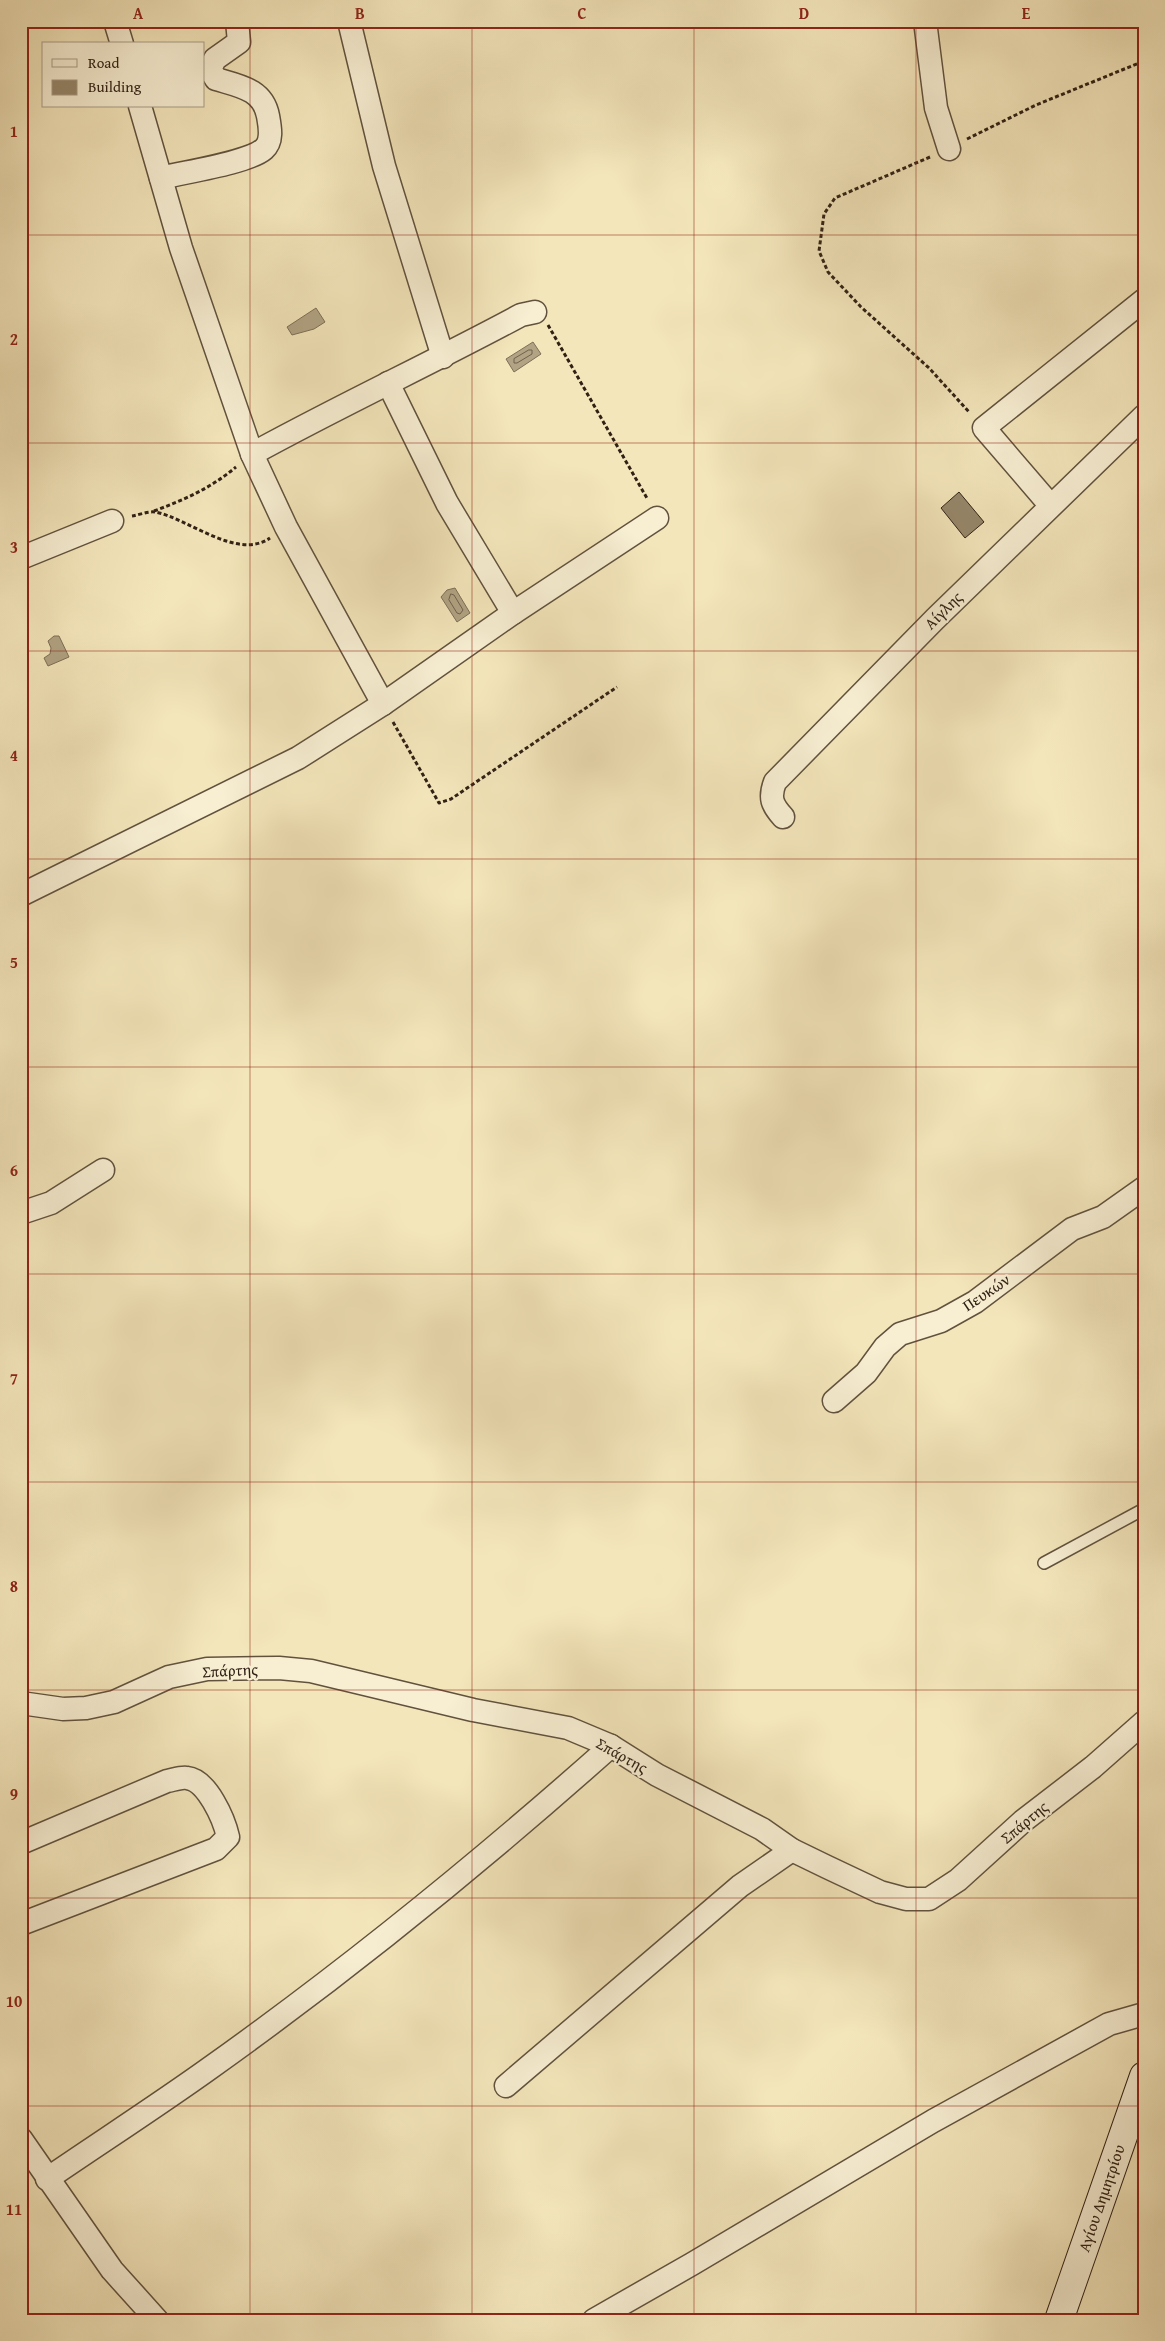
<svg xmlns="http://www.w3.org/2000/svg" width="1165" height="2341" viewBox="0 0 1165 2341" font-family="'Gentium Book Plus',serif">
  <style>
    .water { fill: #b1a383; stroke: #7d6f57 }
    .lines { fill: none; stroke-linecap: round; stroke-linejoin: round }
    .shore { stroke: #70624c; stroke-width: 1 }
    .building { fill: #96876b; stroke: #302115 }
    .lane-casing { stroke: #61523e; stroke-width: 14 }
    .street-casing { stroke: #61523e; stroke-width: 25 }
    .secondary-casing { stroke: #302115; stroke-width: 30 }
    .path { stroke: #302115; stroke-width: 3; stroke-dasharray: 4 2.5; stroke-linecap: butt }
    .lane { stroke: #f8efd3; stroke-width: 11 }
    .street { stroke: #f8efd3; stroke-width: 22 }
    .secondary { stroke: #f8efd3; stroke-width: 28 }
    .grid { fill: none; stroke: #8f2418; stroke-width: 1; stroke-opacity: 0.55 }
    .labels { text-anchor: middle; stroke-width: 4.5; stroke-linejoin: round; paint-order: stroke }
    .street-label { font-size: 16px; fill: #302115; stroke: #f8efd3 }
    .neatline { fill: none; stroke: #8f2418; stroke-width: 2 }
    .grid-label { font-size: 16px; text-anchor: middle; font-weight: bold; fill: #8f2418 }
  </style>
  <rect width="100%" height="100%" fill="#f4e6bb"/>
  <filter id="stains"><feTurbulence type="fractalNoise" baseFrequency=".004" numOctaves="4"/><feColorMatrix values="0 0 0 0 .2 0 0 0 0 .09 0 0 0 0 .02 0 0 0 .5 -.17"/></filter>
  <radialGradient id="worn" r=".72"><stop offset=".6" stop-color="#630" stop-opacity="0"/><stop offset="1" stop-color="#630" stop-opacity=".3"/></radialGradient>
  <g class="water">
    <path d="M 316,308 L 325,322 L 314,329 L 292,335 L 287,327 Z"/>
    <path d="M 533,342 L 541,354 L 514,372 L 506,359 Z"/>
    <path d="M 455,588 L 470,613 L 457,622 L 441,597 L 447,590 Z"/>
    <path d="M 54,636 L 59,636 L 69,657 L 48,666 L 44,658 L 50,654 L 51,648 L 48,641 Z"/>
  </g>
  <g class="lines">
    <g class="shore">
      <path d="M 529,350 L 532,350 L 532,354 L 517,363 L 514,363 L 514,359 Z"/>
      <path d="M 451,594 L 454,595 L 463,610 L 460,614 L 457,613 L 449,600 Z"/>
    </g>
  </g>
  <path class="building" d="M 959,492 L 984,522 L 965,538 L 941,508 Z"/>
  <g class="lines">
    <defs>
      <path id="lane" d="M 1044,1563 L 1144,1509"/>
      <g id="street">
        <path d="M 115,21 L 122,44"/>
        <path d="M 349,21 L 384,166 L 443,357"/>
        <path d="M 925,21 L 936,108 L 949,149"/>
        <path d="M 140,106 L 181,248 L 252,454 L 286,527 L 383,704"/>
        <path d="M 161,178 C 184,172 248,163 264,149 C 273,141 270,127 268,116 C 263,89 239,86 216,79 L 210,69 L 215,59 L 239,42 L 237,21"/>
        <path d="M 388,383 L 447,503 L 513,613"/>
        <path d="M 252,454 C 341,405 432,363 521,315 L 535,312"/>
        <path d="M 1050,505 L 984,428 L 1144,300"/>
        <path d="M 21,558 L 112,521"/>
        <path d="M 783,817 C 772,805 769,798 775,782 L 935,619 L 1144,416"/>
        <path d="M 21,895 L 298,758 L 383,704 L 513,613 L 657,518"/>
        <path d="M 21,1213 L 51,1203 L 103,1170"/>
        <path d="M 834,1401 L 866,1373 L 885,1347 L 900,1334 L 941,1321 L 975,1302 L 1072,1229 L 1103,1217 L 1144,1188"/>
        <path d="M 21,1703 L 63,1709 L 86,1708 L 114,1702 L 169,1677 L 207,1669 L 279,1668 L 311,1671 L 473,1710 L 568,1728 L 611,1746 L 657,1775 L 762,1829 L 792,1850 L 827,1867 L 880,1892 L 906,1899 L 929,1899 L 958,1880 L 1023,1821 L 1093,1767 L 1144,1722"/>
        <path d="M 21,1843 L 167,1781 C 173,1780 181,1777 187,1778 C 207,1780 224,1819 228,1837 L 216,1849 L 21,1924"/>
        <path d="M 506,2086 L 740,1886 L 792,1850"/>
        <path d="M 21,2139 L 112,2270 L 157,2320"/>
        <path d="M 47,2179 C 101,2142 157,2106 210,2068 C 349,1969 483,1860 611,1746"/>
        <path d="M 594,2320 L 692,2264 L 933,2121 L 1109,2024 L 1144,2014"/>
      </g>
      <path id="secondary" d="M 1059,2320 L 1144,2076"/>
    </defs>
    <use href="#lane" class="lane-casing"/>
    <use href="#street" class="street-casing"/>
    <use href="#secondary" class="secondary-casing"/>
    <g class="path">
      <path d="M 967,139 L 1036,105 L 1144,61"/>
      <path d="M 930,157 L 835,198 L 824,214 L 819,251 L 828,272 L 861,307 L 929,368 L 970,413"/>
      <path d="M 548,325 L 648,500"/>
      <path d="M 154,511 C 184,500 211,488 236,467"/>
      <path d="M 132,516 C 139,515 148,511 155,512 C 188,518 237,561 270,538"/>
      <path d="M 393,722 L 439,803 L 451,799 L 617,687"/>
    </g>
    <use href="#lane" class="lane"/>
    <use href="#street" class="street"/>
    <use href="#secondary" class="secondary"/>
  </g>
  <path class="grid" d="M 250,21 L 250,2320M 472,21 L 472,2320M 694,21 L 694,2320M 916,21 L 916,2320M 21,235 L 1144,235M 21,443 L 1144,443M 21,651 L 1144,651M 21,859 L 1144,859M 21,1067 L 1144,1067M 21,1274 L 1144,1274M 21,1482 L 1144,1482M 21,1690 L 1144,1690M 21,1898 L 1144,1898M 21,2106 L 1144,2106"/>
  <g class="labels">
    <g class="street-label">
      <text transform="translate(943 610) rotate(-45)" y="6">Αίγλης</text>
      <text transform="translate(986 1292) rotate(-34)" y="6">Πευκών</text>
      <text transform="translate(230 1670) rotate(-3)" y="6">Σπάρτης</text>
      <text transform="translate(622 1755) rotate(29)" y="6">Σπάρτης</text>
      <text transform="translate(1024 1822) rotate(-40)" y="6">Σπάρτης</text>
      <text transform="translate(1101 2198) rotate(-71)" y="6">Αγίου Δημητρίου</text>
    </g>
  </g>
  <rect width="1165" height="2341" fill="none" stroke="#f4e6bb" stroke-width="55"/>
  <rect x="42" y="42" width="162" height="65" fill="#f8efd3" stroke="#a89d87"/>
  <rect x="52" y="59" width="25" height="8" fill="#f8efd3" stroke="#a89d87"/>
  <text x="88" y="68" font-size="15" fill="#302115">Road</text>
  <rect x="52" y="80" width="25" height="15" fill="#96876b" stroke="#a89d87"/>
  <text x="88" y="92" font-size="15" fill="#302115">Building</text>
  <rect x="28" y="28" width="1110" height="2286" class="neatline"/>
  <g class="grid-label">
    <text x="138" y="19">A</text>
    <text x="360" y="19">B</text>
    <text x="582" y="19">C</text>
    <text x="804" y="19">D</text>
    <text x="1026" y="19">E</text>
    <text x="14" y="137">1</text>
    <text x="14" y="345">2</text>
    <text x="14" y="553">3</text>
    <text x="14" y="761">4</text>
    <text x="14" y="968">5</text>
    <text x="14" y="1176">6</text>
    <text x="14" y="1384">7</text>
    <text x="14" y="1592">8</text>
    <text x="14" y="1800">9</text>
    <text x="14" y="2007">10</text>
    <text x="14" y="2215">11</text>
  </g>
  <rect width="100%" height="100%" filter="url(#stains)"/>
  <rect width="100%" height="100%" fill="url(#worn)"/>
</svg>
